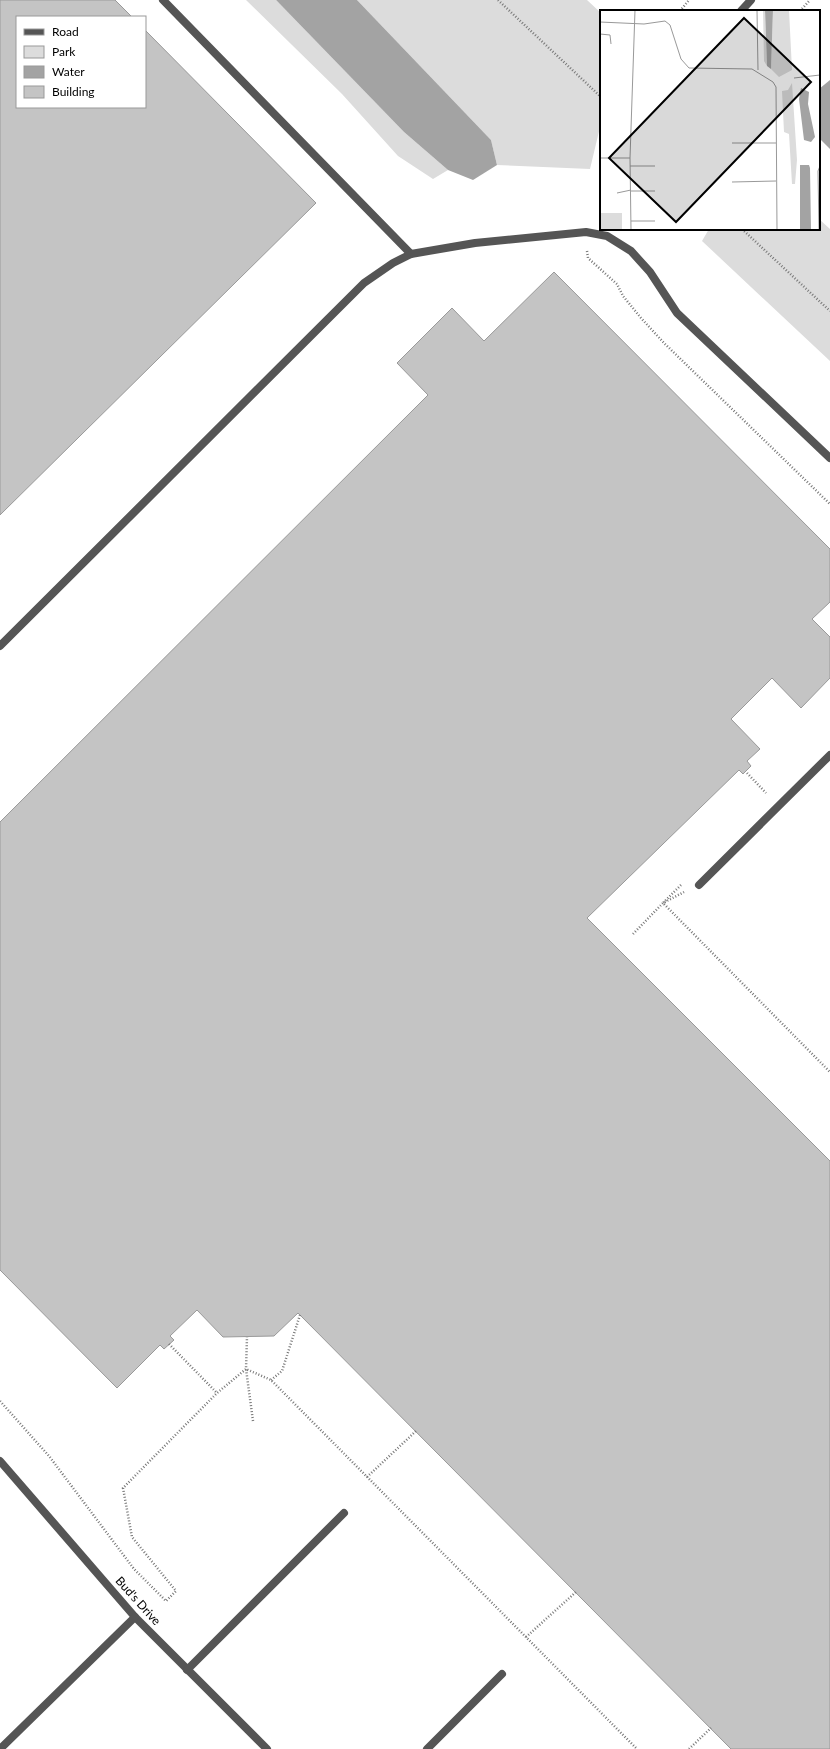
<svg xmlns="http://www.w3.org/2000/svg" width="830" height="1749" viewBox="0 0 830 1749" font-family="Lato,sans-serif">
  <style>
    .green { fill: #dcdcdc }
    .water { fill: #a3a3a3 }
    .building { fill: #c4c4c4; stroke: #999 }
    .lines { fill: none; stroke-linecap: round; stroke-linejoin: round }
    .path { stroke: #777; stroke-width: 2.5; stroke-dasharray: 1 2; stroke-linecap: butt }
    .lane { stroke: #555; stroke-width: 8 }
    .street { stroke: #555; stroke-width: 8 }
    .labels { text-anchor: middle; stroke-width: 3.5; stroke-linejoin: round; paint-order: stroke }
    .street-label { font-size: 12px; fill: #000; stroke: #fff }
    .inset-road { fill: none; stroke: #999; stroke-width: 1 }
    .view { fill: #000; fill-opacity: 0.15; stroke: #000; stroke-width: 2 }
    .inset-edge { fill: none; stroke: #000; stroke-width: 2 }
  </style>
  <rect width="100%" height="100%" fill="#fff"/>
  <g class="green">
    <path d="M 246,0 L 276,0 L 404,132 L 448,170 L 433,179 L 398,156 L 342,94 Z"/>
    <path d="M 357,0 L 587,0 L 601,13 L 601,123 L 590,169 L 497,165 L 491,140 Z"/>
    <path d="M 819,219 L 830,229 L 830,361 L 702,241 L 709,229 L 819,229 Z"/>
  </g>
  <g class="water">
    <path d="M 276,0 L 357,0 L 491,140 L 497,165 L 473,180 L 448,170 L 404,132 Z"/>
    <path d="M 830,80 L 830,149 L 819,138 L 819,89 Z"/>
  </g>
  <g class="building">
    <path d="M 0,0 L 115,0 L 132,17 L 17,17 L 17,107 L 145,107 L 145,30 L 316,203 L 0,515 Z"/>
    <path d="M 554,272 L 830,549 L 830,602 L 812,619 L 830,637 L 830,678 L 801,708 L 772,678 L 731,719 L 760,749 L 747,761 L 751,766 L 743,774 L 739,770 L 587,918 L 830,1161 L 830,1749 L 731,1749 L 298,1313 L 274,1336 L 223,1337 L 197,1310 L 170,1336 L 174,1340 L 164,1349 L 160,1345 L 117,1388 L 0,1270 L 0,822 L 428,395 L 397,363 L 452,308 L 484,341 Z"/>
  </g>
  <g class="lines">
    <g class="path">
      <path d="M 498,0 L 601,97"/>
      <path d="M 680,11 L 689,0"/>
      <path d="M 800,11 L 810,0"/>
      <path d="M 742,229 L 830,311"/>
      <path d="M 587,251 L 588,258 L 617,284 L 623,296 L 641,318 L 664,343 L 830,504"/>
      <path d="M 747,773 L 766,793"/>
      <path d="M 681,885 L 663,903 L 830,1072"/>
      <path d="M 633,934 L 663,903 L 684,892"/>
      <path d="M 169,1344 L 217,1393"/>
      <path d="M 271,1380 L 282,1371 L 300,1315"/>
      <path d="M 0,1401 L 49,1456 L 134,1569 L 166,1601 L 176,1591 L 132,1537 L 123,1488 L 217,1393 L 246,1369 L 247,1337"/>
      <path d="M 253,1421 L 246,1369 L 271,1380 L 637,1749"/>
      <path d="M 367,1477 L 416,1431"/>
      <path d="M 526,1637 L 576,1592"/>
      <path d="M 689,1749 L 711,1728"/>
    </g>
    <g class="lane">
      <path d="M 163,0 L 411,254"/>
      <path d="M 0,646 L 364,283 L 393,263 L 411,254 L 475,243 L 586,232 L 607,236 L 631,251 L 650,272 L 677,313 L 830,458"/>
      <path d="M 699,885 L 830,755"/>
      <path d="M 0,1461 L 135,1617 L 267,1749"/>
      <path d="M 187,1670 L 344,1513"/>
      <path d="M 0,1749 L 135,1617"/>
      <path d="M 427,1749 L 502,1674"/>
    </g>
    <path class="street" d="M 741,11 L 751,0"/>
  </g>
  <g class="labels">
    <g class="street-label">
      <text transform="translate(138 1601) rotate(48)" y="4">Bud's Drive</text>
    </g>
  </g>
  <g transform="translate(600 10)">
    <rect width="220" height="220" fill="#fff"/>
    <path d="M 163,0 L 165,0 L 167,56 L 164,51 ZM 173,0 L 189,0 L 192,60 L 179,67 L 171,59 ZM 192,73 L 197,150 L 195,174 L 192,174 L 189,124 L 184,122 L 182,81 L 188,80 ZM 0,203 L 22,203 L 22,220 L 0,220 Z" fill="#dcdcdc"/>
    <path d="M 165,0 L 173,0 L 171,59 L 167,56 ZM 201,78 L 209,82 L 208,94 L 215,127 L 211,132 L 204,130 L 199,89 ZM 200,155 L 209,155 L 210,158 L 211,220 L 200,220 Z" fill="#a3a3a3"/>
    <path class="inset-road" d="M 157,0 L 158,60M 0,12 L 44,14 L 65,11 L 70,15 L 81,49 L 89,58 L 152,59 L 173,72 L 176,77 L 177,220M 0,24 L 10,25 L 11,34M 194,68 L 220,65M 132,133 L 176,133M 0,148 L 30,148M 30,156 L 55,156M 132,172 L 176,171M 31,181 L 55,181M 17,183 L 31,180M 31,211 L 55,211M 31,220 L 30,148 L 35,0M 219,220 L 218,161 L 220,156"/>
    <path class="view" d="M 144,8 L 211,72 L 76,212 L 9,148 Z"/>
    <rect width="220" height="220" class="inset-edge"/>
  </g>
  <rect x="16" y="16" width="130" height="92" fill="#ffffff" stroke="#999999"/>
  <rect x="24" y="29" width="20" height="6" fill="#555555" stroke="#999999"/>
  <text x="52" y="36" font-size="12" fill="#000000">Road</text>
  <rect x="24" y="46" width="20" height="12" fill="#dcdcdc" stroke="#999999"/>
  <text x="52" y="56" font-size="12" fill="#000000">Park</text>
  <rect x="24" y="66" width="20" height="12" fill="#a3a3a3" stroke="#999999"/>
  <text x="52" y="76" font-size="12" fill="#000000">Water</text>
  <rect x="24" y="86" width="20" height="12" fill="#c4c4c4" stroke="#999999"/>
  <text x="52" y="96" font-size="12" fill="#000000">Building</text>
</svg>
